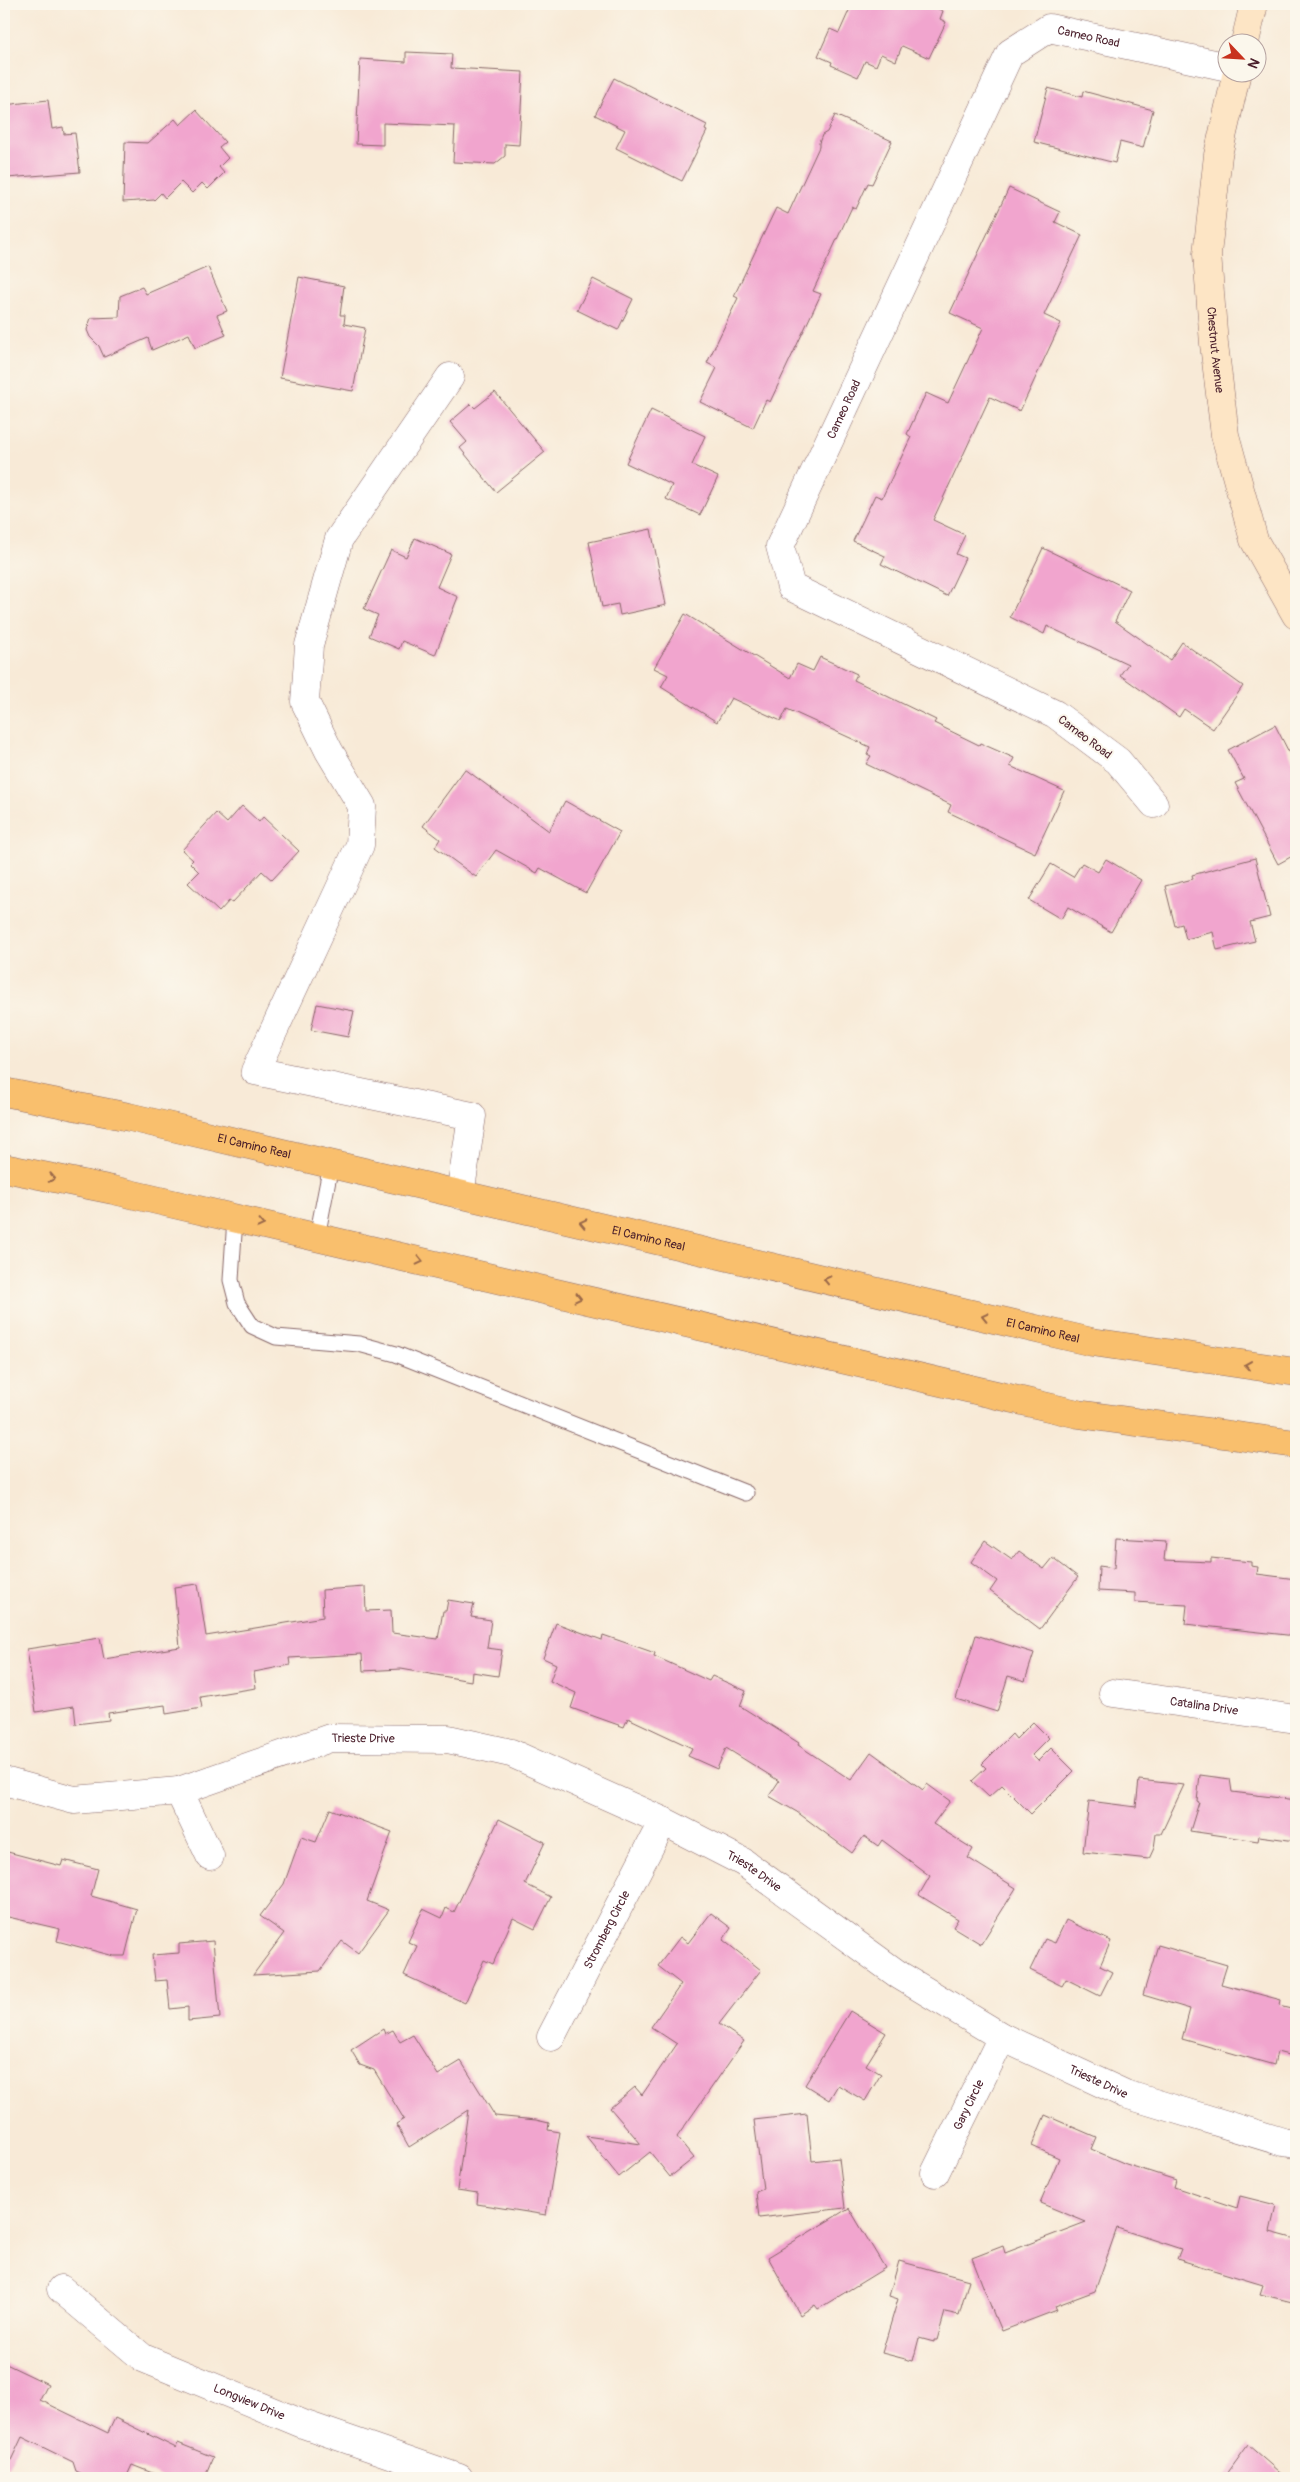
<svg xmlns="http://www.w3.org/2000/svg" width="1300" height="2482" viewBox="0 0 1300 2482" font-family="Pangolin,sans-serif">
  <style>
    .building { fill: #f1a5ce }
    .lines { fill: none; stroke-linecap: round; stroke-linejoin: round }
    .service-casing { stroke: #876667; stroke-width: 17 }
    .minor-casing { stroke: #876667; stroke-width: 29 }
    .secondary-casing { stroke: #876667; stroke-width: 29 }
    .primary-casing { stroke: #876667; stroke-width: 29 }
    .service { stroke: #fff; stroke-width: 15 }
    .minor { stroke: #fff; stroke-width: 28 }
    .secondary { stroke: #fde5c5; stroke-width: 28 }
    .primary { stroke: #f9bf6d; stroke-width: 28 }
    .oneway { stroke: #996749 }
    .labels { text-anchor: middle; stroke-width: 4; stroke-linejoin: round; paint-order: stroke }
    .street-label { font-size: 12px; fill: #4a1f2b; stroke: #fbf7ec }
  </style>
  <rect width="100%" height="100%" fill="#fbf7ec"/>
  <filter id="ink" filterUnits="userSpaceOnUse"><feTurbulence type="fractalNoise" baseFrequency=".02" numOctaves="2"/><feDisplacementMap in="SourceGraphic" scale="10" xChannelSelector="R" yChannelSelector="G"/><feConvolveMatrix kernelMatrix="1 2 1 2 8 2 1 2 1" color-interpolation-filters="sRGB"/></filter>
  <filter id="wash" filterUnits="userSpaceOnUse"><feTurbulence type="fractalNoise" baseFrequency=".0096" numOctaves="4" result="noise"/><feDisplacementMap in="SourceGraphic" scale="20" xChannelSelector="R" yChannelSelector="G"/><feGaussianBlur stdDeviation="1.12" result="paint"/><feColorMatrix in="noise" values="0 0 0 0 0 0 0 0 0 0 0 0 0 0 0 0 0 1.4 0 .05"/><feComposite in="paint" operator="in"/></filter>
  <g filter="url(#wash)">
    <rect width="100%" height="100%" fill="#f8ead7"/>
    <g id="blocks">
      <g class="building">
        <path d="M 852,4 L 927,4 L 943,11 L 940,19 L 946,22 L 929,58 L 902,46 L 896,61 L 881,54 L 876,66 L 865,61 L 858,77 L 831,65 L 832,62 L 818,56 L 830,29 L 839,33 Z"/>
        <path d="M 406,52 L 452,54 L 451,68 L 523,72 L 519,145 L 505,144 L 505,156 L 495,164 L 453,162 L 455,126 L 383,123 L 383,145 L 356,144 L 360,59 L 406,62 Z"/>
        <path d="M 614,78 L 707,125 L 705,130 L 707,131 L 682,181 L 616,148 L 625,130 L 595,115 Z"/>
        <path d="M 1048,88 L 1082,97 L 1083,91 L 1153,110 L 1143,148 L 1120,142 L 1115,163 L 1034,142 Z"/>
        <path d="M 48,100 L 52,129 L 63,127 L 64,134 L 75,133 L 80,172 L 7,178 L 4,152 L 4,105 Z"/>
        <path d="M 196,110 L 225,142 L 219,147 L 228,158 L 219,167 L 224,173 L 208,189 L 202,183 L 192,193 L 181,182 L 165,198 L 161,193 L 154,200 L 123,202 L 125,142 L 148,143 L 175,119 L 180,125 Z"/>
        <path d="M 835,115 L 892,141 L 872,184 L 868,183 L 856,209 L 852,207 L 813,291 L 821,294 L 770,402 L 766,400 L 753,428 L 700,402 L 717,368 L 707,363 L 738,298 L 734,296 L 776,208 L 788,214 L 819,147 L 819,143 L 822,135 L 827,132 Z"/>
        <path d="M 1009,188 L 1060,212 L 1055,222 L 1082,235 L 1044,315 L 1061,323 L 1020,411 L 990,397 L 933,520 L 965,535 L 956,554 L 965,558 L 947,596 L 881,564 L 885,556 L 853,541 L 875,495 L 882,498 L 911,437 L 907,434 L 926,393 L 948,403 L 983,328 L 950,313 Z"/>
        <path d="M 208,267 L 227,311 L 217,315 L 226,335 L 195,348 L 189,334 L 152,350 L 148,338 L 104,357 L 99,346 L 90,337 L 87,330 L 91,318 L 119,317 L 120,296 L 142,287 L 146,294 Z"/>
        <path d="M 299,277 L 344,286 L 340,315 L 345,315 L 344,324 L 365,328 L 353,391 L 280,378 Z"/>
        <path d="M 593,279 L 633,299 L 618,330 L 577,310 Z"/>
        <path d="M 495,392 L 545,452 L 496,492 L 460,448 L 467,442 L 450,422 L 471,404 L 475,408 Z"/>
        <path d="M 651,410 L 705,436 L 692,465 L 718,477 L 700,515 L 666,499 L 672,485 L 626,463 Z"/>
        <path d="M 651,529 L 666,605 L 620,615 L 618,604 L 602,607 L 589,542 Z"/>
        <path d="M 415,538 L 451,554 L 437,587 L 458,597 L 435,655 L 402,641 L 399,649 L 369,636 L 378,615 L 364,609 L 391,550 L 406,557 Z"/>
        <path d="M 1043,548 L 1130,590 L 1115,621 L 1170,660 L 1182,642 L 1243,686 L 1213,729 L 1184,709 L 1179,717 L 1120,675 L 1128,664 L 1047,626 L 1044,634 L 1010,617 Z"/>
        <path d="M 685,614 L 790,678 L 797,664 L 813,671 L 820,657 L 857,674 L 854,680 L 936,720 L 934,723 L 979,745 L 980,743 L 1014,758 L 1010,766 L 1064,791 L 1035,853 L 948,812 L 951,805 L 866,764 L 871,756 L 867,754 L 870,747 L 787,709 L 781,721 L 731,698 L 717,722 L 661,687 L 668,675 L 654,668 Z"/>
        <path d="M 1275,725 L 1296,766 L 1296,854 L 1278,864 L 1235,783 L 1244,779 L 1228,750 Z"/>
        <path d="M 465,769 L 549,831 L 565,801 L 620,832 L 586,893 L 540,868 L 537,873 L 496,850 L 476,877 L 435,847 L 440,839 L 423,826 Z"/>
        <path d="M 242,806 L 259,822 L 263,817 L 299,851 L 272,880 L 262,871 L 232,903 L 229,901 L 219,912 L 188,883 L 199,872 L 190,863 L 193,860 L 182,850 L 216,813 L 227,823 Z"/>
        <path d="M 1255,858 L 1270,917 L 1250,922 L 1255,941 L 1217,950 L 1213,932 L 1186,939 L 1182,924 L 1175,926 L 1165,886 L 1193,879 L 1192,875 Z"/>
        <path d="M 1106,859 L 1141,880 L 1111,932 L 1068,907 L 1061,919 L 1029,900 L 1051,864 L 1073,877 L 1082,863 L 1098,872 Z"/>
        <path d="M 317,1004 L 354,1011 L 348,1037 L 311,1030 Z"/>
        <path d="M 1116,1538 L 1166,1541 L 1164,1560 L 1211,1562 L 1211,1558 L 1251,1562 L 1251,1566 L 1258,1567 L 1257,1574 L 1296,1579 L 1296,1636 L 1185,1624 L 1187,1605 L 1135,1602 L 1135,1593 L 1098,1591 L 1099,1566 L 1114,1568 Z"/>
        <path d="M 985,1541 L 1012,1560 L 1019,1551 L 1044,1569 L 1053,1558 L 1078,1577 L 1040,1629 L 990,1591 L 997,1581 L 971,1562 Z"/>
        <path d="M 198,1584 L 206,1636 L 323,1617 L 322,1590 L 365,1587 L 366,1611 L 391,1610 L 392,1633 L 438,1639 L 443,1611 L 446,1611 L 448,1600 L 474,1604 L 471,1617 L 491,1620 L 487,1648 L 502,1650 L 498,1676 L 472,1672 L 471,1681 L 401,1669 L 363,1671 L 362,1654 L 289,1658 L 290,1665 L 254,1672 L 256,1688 L 200,1697 L 202,1708 L 166,1714 L 165,1705 L 108,1713 L 109,1720 L 76,1724 L 74,1706 L 36,1712 L 27,1649 L 100,1638 L 104,1659 L 180,1647 L 174,1587 Z"/>
        <path d="M 556,1623 L 602,1640 L 603,1635 L 655,1653 L 654,1656 L 709,1681 L 712,1676 L 746,1691 L 740,1706 L 799,1743 L 798,1745 L 851,1780 L 871,1752 L 923,1790 L 927,1784 L 950,1801 L 933,1824 L 973,1849 L 968,1858 L 1016,1888 L 981,1944 L 953,1927 L 958,1919 L 919,1895 L 930,1876 L 882,1840 L 878,1846 L 864,1836 L 852,1853 L 797,1812 L 769,1796 L 779,1781 L 726,1748 L 717,1769 L 688,1756 L 692,1748 L 628,1718 L 624,1727 L 571,1708 L 576,1693 L 550,1681 L 556,1664 L 543,1658 Z"/>
        <path d="M 976,1635 L 1034,1653 L 1025,1681 L 1008,1676 L 997,1712 L 956,1699 Z"/>
        <path d="M 1033,1722 L 1049,1738 L 1032,1755 L 1038,1761 L 1051,1748 L 1074,1771 L 1031,1814 L 1002,1785 L 989,1797 L 972,1781 L 986,1768 L 982,1764 L 1012,1734 L 1016,1739 Z"/>
        <path d="M 1200,1775 L 1230,1779 L 1232,1792 L 1296,1800 L 1296,1841 L 1259,1836 L 1258,1841 L 1190,1831 L 1199,1802 L 1197,1801 Z"/>
        <path d="M 1139,1780 L 1184,1785 L 1161,1834 L 1156,1834 L 1154,1848 L 1149,1859 L 1083,1852 L 1089,1801 L 1136,1807 Z"/>
        <path d="M 330,1809 L 392,1832 L 367,1901 L 389,1910 L 358,1953 L 342,1941 L 320,1971 L 253,1975 L 284,1933 L 260,1916 L 284,1884 L 301,1837 L 316,1842 Z"/>
        <path d="M 499,1819 L 545,1842 L 525,1884 L 551,1897 L 535,1929 L 513,1918 L 493,1964 L 484,1960 L 465,2003 L 404,1975 L 417,1946 L 408,1942 L 423,1909 L 442,1918 L 446,1908 L 454,1912 Z"/>
        <path d="M 4,1851 L 61,1866 L 63,1860 L 98,1869 L 91,1896 L 137,1909 L 125,1956 L 114,1956 L 57,1941 L 60,1929 L 4,1916 Z"/>
        <path d="M 711,1913 L 731,1928 L 723,1940 L 761,1970 L 719,2024 L 744,2041 L 677,2137 L 694,2158 L 670,2177 L 650,2152 L 619,2177 L 586,2136 L 641,2144 L 610,2108 L 635,2087 L 642,2095 L 677,2044 L 651,2027 L 681,1984 L 658,1966 L 680,1937 L 688,1943 Z"/>
        <path d="M 1066,1920 L 1111,1941 L 1100,1966 L 1112,1972 L 1100,1996 L 1066,1979 L 1062,1986 L 1030,1970 L 1045,1939 L 1055,1943 Z"/>
        <path d="M 213,1941 L 220,2018 L 188,2021 L 188,2007 L 170,2009 L 167,1980 L 155,1981 L 152,1955 L 179,1953 L 179,1944 Z"/>
        <path d="M 1158,1945 L 1227,1965 L 1221,1984 L 1281,2000 L 1280,2005 L 1296,2009 L 1296,2057 L 1277,2052 L 1274,2065 L 1182,2039 L 1190,2009 L 1143,1995 Z"/>
        <path d="M 850,2011 L 886,2033 L 866,2065 L 881,2074 L 865,2101 L 838,2085 L 829,2100 L 805,2085 Z"/>
        <path d="M 383,2029 L 385,2034 L 393,2030 L 400,2042 L 413,2035 L 438,2075 L 461,2061 L 495,2116 L 536,2120 L 549,2123 L 548,2130 L 560,2132 L 546,2215 L 477,2204 L 478,2193 L 457,2190 L 468,2110 L 409,2147 L 396,2124 L 404,2119 L 374,2070 L 360,2065 L 351,2050 Z"/>
        <path d="M 807,2114 L 812,2161 L 839,2158 L 845,2208 L 759,2218 L 756,2192 L 763,2189 L 754,2120 Z"/>
        <path d="M 1045,2115 L 1096,2137 L 1091,2149 L 1126,2164 L 1176,2180 L 1174,2187 L 1237,2208 L 1240,2196 L 1276,2205 L 1270,2232 L 1296,2239 L 1296,2303 L 1260,2294 L 1263,2285 L 1177,2259 L 1181,2249 L 1117,2228 L 1095,2291 L 1055,2306 L 1057,2310 L 1002,2331 L 996,2317 L 995,2317 L 972,2258 L 1003,2246 L 1005,2253 L 1086,2222 L 1040,2203 L 1059,2158 L 1032,2146 Z"/>
        <path d="M 849,2208 L 885,2268 L 818,2309 L 815,2305 L 800,2315 L 768,2257 Z"/>
        <path d="M 899,2261 L 969,2280 L 959,2315 L 945,2312 L 937,2340 L 934,2340 L 934,2342 L 919,2338 L 913,2361 L 882,2353 L 898,2299 L 889,2296 Z"/>
        <path d="M 4,2363 L 48,2384 L 40,2400 L 108,2433 L 115,2418 L 176,2448 L 178,2443 L 213,2457 L 204,2478 L 165,2478 L 132,2465 L 126,2478 L 100,2478 L 94,2475 L 89,2477 L 76,2471 L 73,2462 L 22,2437 L 4,2475 Z"/>
        <path d="M 1248,2445 L 1286,2478 L 1224,2478 Z"/>
      </g>
    </g>
  </g>
  <g filter="url(#ink)">
    <use href="#blocks" fill-opacity="0" stroke="#876667" stroke-width="1"/>
    <g class="lines">
      <defs>
        <g id="service">
          <path d="M 235,1218 L 231,1280 L 237,1303 L 252,1326 L 276,1337 L 359,1344 L 396,1354 L 746,1493"/>
          <path d="M 317,1237 L 331,1165"/>
        </g>
        <g id="minor">
          <path d="M 450,377 L 339,539 L 309,645 L 305,702 L 329,751 L 362,806 L 360,845 L 255,1071 L 472,1116 L 460,1195"/>
          <path id="s1" d="M 1154,804 L 1118,761 L 1055,714 L 791,587 L 780,546 L 1010,53 L 1049,28 L 1228,67"/>
          <path id="s2" d="M 1113,1693 L 1296,1719"/>
          <path id="s3" d="M 4,1781 L 74,1800 L 179,1791 L 330,1738 L 448,1739 L 511,1753 L 663,1821 L 743,1862 L 899,1975 L 1002,2037 L 1125,2094 L 1283,2142 L 1296,2144"/>
          <path d="M 179,1791 L 210,1856"/>
          <path id="s4" d="M 551,2037 L 663,1821"/>
          <path id="s5" d="M 935,2173 L 1002,2037"/>
          <path id="s6" d="M 61,2289 L 143,2358 L 303,2424 L 459,2478"/>
        </g>
        <g id="secondary">
          <path d="M 1245,42 L 1254,4"/>
          <path id="s7" d="M 1237,72 L 1218,155 L 1207,254 L 1214,344 L 1225,435 L 1254,540 L 1296,615"/>
        </g>
        <g id="primary">
          <path id="s8" d="M 4,1092 L 129,1117 L 1092,1342 L 1296,1372"/>
          <path d="M 4,1168 L 113,1190 L 1078,1414 L 1296,1444"/>
        </g>
      </defs>
      <use href="#service" class="service-casing"/>
      <use href="#minor" class="minor-casing"/>
      <use href="#secondary" class="secondary-casing"/>
      <use href="#primary" class="primary-casing"/>
      <use href="#service" class="service"/>
      <use href="#minor" class="minor"/>
      <use href="#secondary" class="secondary"/>
      <use href="#primary" class="primary"/>
    </g>
    <defs><path id="oneway-chevron" d="M-2-3.5L2.5 0L-2 3.5" fill="none" stroke-width="1.6" stroke-linecap="round" stroke-linejoin="round" transform="scale(1.25)"/></defs>
    <g class="oneway">
      <use href="#oneway-chevron" transform="translate(52 1178) rotate(11)"/>
      <use href="#oneway-chevron" transform="translate(583 1223) rotate(-167)"/>
      <use href="#oneway-chevron" transform="translate(261 1224) rotate(13)"/>
      <use href="#oneway-chevron" transform="translate(420 1261) rotate(13)"/>
      <use href="#oneway-chevron" transform="translate(827 1280) rotate(-167)"/>
      <use href="#oneway-chevron" transform="translate(578 1298) rotate(13)"/>
      <use href="#oneway-chevron" transform="translate(985 1317) rotate(-167)"/>
      <use href="#oneway-chevron" transform="translate(1248 1365) rotate(-172)"/>
    </g>
  </g>
  <g class="labels">
    <g class="street-label">
      <text dy="4" stroke="none"><textPath href="#s1" startOffset="1101">Cameo Road</textPath></text>
      <text dy="4" stroke="none"><textPath href="#s7" startOffset="281">Chestnut Avenue</textPath></text>
      <text dy="4" stroke="none"><textPath href="#s1" startOffset="621">Cameo Road</textPath></text>
      <text transform="translate(1085 737) rotate(37)" y="4">Cameo Road</text>
      <text dy="4" stroke="none"><textPath href="#s8" startOffset="256">El Camino Real</textPath></text>
      <text dy="4" stroke="none"><textPath href="#s8" startOffset="661">El Camino Real</textPath></text>
      <text dy="4" stroke="none"><textPath href="#s8" startOffset="1066">El Camino Real</textPath></text>
      <text dy="4" stroke="none"><textPath href="#s2" startOffset="92">Catalina Drive</textPath></text>
      <text dy="4" stroke="none"><textPath href="#s3" startOffset="371">Trieste Drive</textPath></text>
      <text dy="4" stroke="none"><textPath href="#s3" startOffset="791">Trieste Drive</textPath></text>
      <text dy="4" stroke="none"><textPath href="#s4" startOffset="121">Stromberg Circle</textPath></text>
      <text dy="4" stroke="none"><textPath href="#s3" startOffset="1196">Trieste Drive</textPath></text>
      <text dy="4" stroke="none"><textPath href="#s5" startOffset="76">Gary Circle</textPath></text>
      <text dy="4" stroke="none"><textPath href="#s6" startOffset="222">Longview Drive</textPath></text>
    </g>
  </g>
  <rect width="1300" height="2482" fill="none" stroke="#fbf7ec" stroke-width="20"/>
  <g transform="translate(1242 58) rotate(115)"><circle r="24" fill="#fbf7ec" stroke="#b4a19f"/>
  <path d="M0-4L9 19L0 12L-9 19Z" fill="#c8321e"/>
  <text y="-8" font-size="14" font-weight="bold" text-anchor="middle" fill="#4a1f2b">N</text>
  </g>
</svg>
